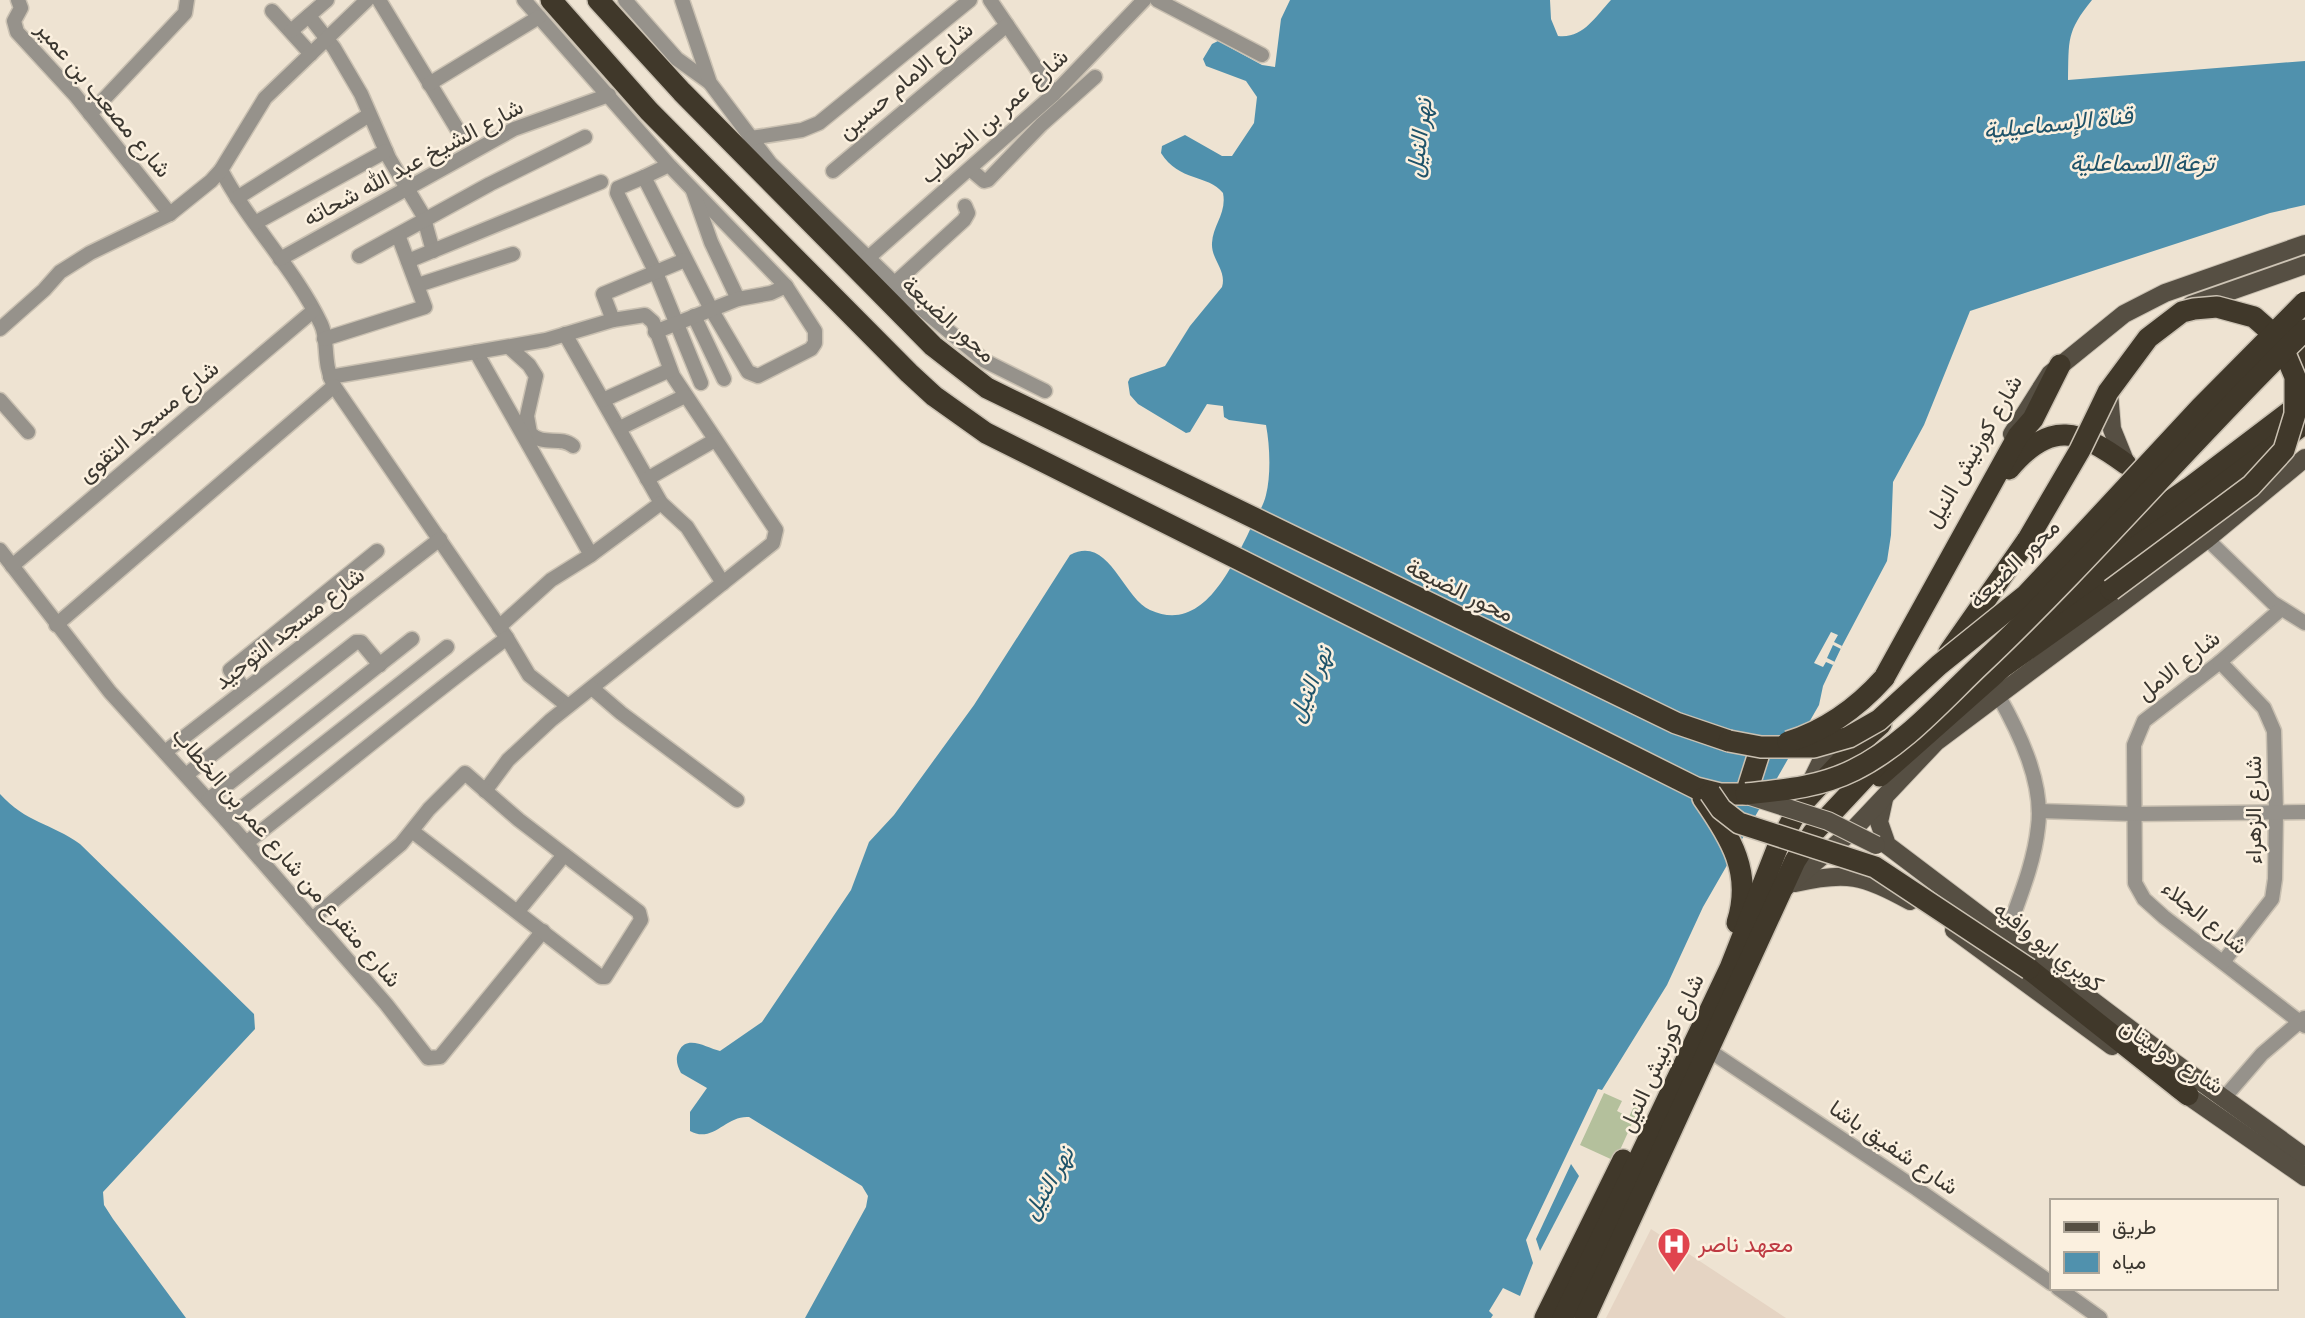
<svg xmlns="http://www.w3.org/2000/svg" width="2305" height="1318" viewBox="0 0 2305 1318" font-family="Karla,Vazirmatn,sans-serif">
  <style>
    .medical { fill: #e5d4c3 }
    .green { fill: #b4c09c }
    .water { fill: #5091ad }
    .pier { fill: #eee3d2 }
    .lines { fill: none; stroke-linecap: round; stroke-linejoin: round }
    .minor-casing { stroke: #cac1b2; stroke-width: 17 }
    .major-casing { stroke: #cac1b2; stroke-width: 20 }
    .highway-casing { stroke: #cac1b2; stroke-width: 24 }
    .minor { stroke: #96928b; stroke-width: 14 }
    .major { stroke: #564f43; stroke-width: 18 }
    .highway { stroke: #40382a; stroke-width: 21 }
    .major-bridge-casing { stroke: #cac1b2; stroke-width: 20; stroke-linecap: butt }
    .highway-bridge-casing { stroke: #cac1b2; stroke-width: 24; stroke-linecap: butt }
    .major-bridge { stroke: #564f43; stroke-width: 18 }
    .highway-bridge { stroke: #40382a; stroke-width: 21 }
    .labels { text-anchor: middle; stroke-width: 5; stroke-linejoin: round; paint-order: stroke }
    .street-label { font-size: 23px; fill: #3b3730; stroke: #fbf0df }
    .health-label { font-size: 23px; fill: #be3a42; stroke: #fbf0df; text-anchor: start }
    .water-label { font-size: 24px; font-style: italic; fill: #1f5369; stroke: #fbf0df }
  </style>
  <rect width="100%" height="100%" fill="#eee3d2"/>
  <path class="medical" d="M 1651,1229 L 1786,1318 L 1606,1318 Z"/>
  <path class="green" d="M 1604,1093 L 1622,1101 L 1617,1111 L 1629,1117 L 1635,1104 L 1640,1106 L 1615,1161 L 1580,1145 Z"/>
  <g class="water">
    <path d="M 1290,0 L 1550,0 L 1551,19 L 1558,36 C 1583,39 1595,17 1611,0 L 2092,0 C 2066,32 2069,40 2068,80 L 2305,61 L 2305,205 L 2270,213 L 1970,311 L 1924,425 L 1893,482 L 1891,535 L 1887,561 L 1842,646 L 1823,686 L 1819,705 L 1703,907 L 1667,985 L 1602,1090 L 1598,1089 L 1526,1240 L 1533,1263 L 1520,1296 L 1503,1288 L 1489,1311 L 1493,1315 L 1491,1318 L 805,1318 L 866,1207 L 868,1196 L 862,1186 L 749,1117 C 726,1115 713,1144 690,1131 L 690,1112 L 707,1088 L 681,1073 C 677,1066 675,1058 679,1051 C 687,1034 707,1048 720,1051 L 762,1022 L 851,890 L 869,842 L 894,815 L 974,705 L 1070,555 C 1109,534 1122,597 1150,610 C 1202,634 1230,570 1248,534 C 1253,522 1263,508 1266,495 C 1271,475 1270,446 1266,425 L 1229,420 L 1224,417 L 1223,406 L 1207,404 L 1190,432 L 1186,433 L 1138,404 L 1130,395 L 1128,382 L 1130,378 L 1165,366 L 1190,326 L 1222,287 C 1227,270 1211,260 1212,243 C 1213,225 1227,213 1223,193 C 1208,174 1179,182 1161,153 L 1162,146 L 1185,135 L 1222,156 L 1232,156 L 1254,123 L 1257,97 L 1246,81 L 1206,66 L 1203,59 L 1212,44 L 1218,41 L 1262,65 L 1275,67 L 1281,19 Z"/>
    <path d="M 0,794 C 26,823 51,823 80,844 L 254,1014 L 255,1029 L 103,1192 L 104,1205 L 113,1219 L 186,1318 L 0,1318 Z"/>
    <path d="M 1571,1164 L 1579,1176 L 1540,1251 L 1536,1239 Z"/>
  </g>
  <path class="pier" d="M 1831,632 L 1838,635 L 1834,642 L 1842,646 L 1841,649 L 1833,645 L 1827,658 L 1835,662 L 1833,665 L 1826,662 L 1823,667 L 1814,663 Z"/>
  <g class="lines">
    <defs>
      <g id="minor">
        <path d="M 18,0 L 21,8 L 14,21 L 17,32 L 75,95 L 170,214"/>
        <path d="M 379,0 L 459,132"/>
        <path d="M 524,0 L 669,165 L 786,286 L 815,331 L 815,343 L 811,349 L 758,376 L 748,372 L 711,309 L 644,177 L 669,165"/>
        <path d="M 625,0 L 677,59 L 709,82"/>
        <path d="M 682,0 L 710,83 L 770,163 L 917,305 L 985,361 L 1045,391"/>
        <path d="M 990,0 L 1054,94"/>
        <path d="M 1157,0 L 1262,55"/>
        <path d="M 272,11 L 311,54"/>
        <path d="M 309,16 L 334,48 L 361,94 L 389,158 L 423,215 L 433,251"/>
        <path d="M 291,31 L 327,0"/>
        <path d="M 429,84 L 539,17"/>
        <path d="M 90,114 L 185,13 L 187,0"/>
        <path d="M 751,138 L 802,130 L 819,123 L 970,0"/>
        <path d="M 221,170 C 249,224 295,269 321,324 C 329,340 322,362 334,386 L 507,638 L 529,675 L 568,706"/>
        <path d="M 971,170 L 984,181 L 988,180 L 1041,125 L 1095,77"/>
        <path d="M 833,171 L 1007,25"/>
        <path d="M 644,177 L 618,188 L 617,193 L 656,273 L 701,383"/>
        <path d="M 693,191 L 711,242 L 738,299"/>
        <path d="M 237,198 L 369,115"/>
        <path d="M 255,223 L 386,151"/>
        <path d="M 359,256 L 490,184 L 585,137"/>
        <path d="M 868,258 L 1054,94 L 1144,0"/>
        <path d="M 280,259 L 514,129 L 609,95"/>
        <path d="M 408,261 L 601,182"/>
        <path d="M 895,283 L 964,220 L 968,213 L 965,206"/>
        <path d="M 418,285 L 513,254"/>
        <path d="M 694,316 L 724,379"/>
        <path d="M 613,320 L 603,294 L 685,260"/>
        <path d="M 0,329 L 44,290 L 60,272 L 90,253 L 170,214 L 211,181 L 221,170 L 265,98 L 367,0"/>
        <path d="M 655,332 L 738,299 L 771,293 L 786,286"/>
        <path d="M 565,334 L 661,503 L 687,527 L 723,583"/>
        <path d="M 324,339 L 425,307 L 398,235"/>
        <path d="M 509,347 L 529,365 L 536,376 L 527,416 L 530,433 C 543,447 560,435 573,446"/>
        <path d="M 476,352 L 591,555 L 551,580 L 499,627"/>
        <path d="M 330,377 L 546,340 L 613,320 L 645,315 L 653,322 L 673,376 L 776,530 L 773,543 L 551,720 L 508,760 L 485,791"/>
        <path d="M 0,400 L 28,432"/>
        <path d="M 603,400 L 670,370"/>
        <path d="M 620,428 L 685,396"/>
        <path d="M 647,479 L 715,440"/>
        <path d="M 2207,539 L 2273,603 L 2305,623"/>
        <path d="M 0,550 L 110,692 L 226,820 L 386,1004 L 428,1058 L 440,1057 L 543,931"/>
        <path d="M 591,555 L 661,503"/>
        <path d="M 12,566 L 313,311"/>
        <path d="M 2280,610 L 2220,662 L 2144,721 L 2134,745 L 2135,883 L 2144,899 L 2164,917 L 2305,1026"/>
        <path d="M 56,625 L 334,386"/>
        <path d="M 2220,662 L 2264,708 L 2274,731 L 2276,812 L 2275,879 L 2272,899 L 2223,962"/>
        <path d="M 592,688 L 621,713 L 737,800"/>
        <path d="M 245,690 L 230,670 L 377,551"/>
        <path d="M 1998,695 C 2019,732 2044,783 2038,827 C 2034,865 2018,901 2006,936"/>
        <path d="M 165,752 L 440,539"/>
        <path d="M 186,775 L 356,642 L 361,642 L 380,665"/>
        <path d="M 208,800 L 412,639"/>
        <path d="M 2039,811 L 2134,814 L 2305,812"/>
        <path d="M 226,820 L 447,647"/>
        <path d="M 246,843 C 334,775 418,704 507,638"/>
        <path d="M 518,911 L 564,855"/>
        <path d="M 312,919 L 401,844 L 429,809 L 465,773 L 519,820 L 639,912 L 641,920 L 605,977 L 601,977 L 412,831"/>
        <path d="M 1710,1051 L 1917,1189 L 2051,1283"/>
        <path d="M 2224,1098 L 2262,1054 L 2304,1018"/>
        <path d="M 2058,1288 L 2100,1318"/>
      </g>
      <g id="major">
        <path d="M 2191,305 L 2305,265"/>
        <path d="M 2109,393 L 2112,429 L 2127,466"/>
        <path d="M 2012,434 L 2050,374 L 2124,314 L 2165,293 L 2305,244"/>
        <path d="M 1805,794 L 1834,735"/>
        <path d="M 1884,799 L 1879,822 L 1887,845 L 2175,1063 L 2305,1157"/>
        <path d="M 1795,883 C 1846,871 1864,875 1910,901"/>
        <path d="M 1781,891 L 1852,831 L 1936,742 L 2207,539 L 2305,458"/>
        <path d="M 1954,930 L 2112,1046"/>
        <path d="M 2177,1088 L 2305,1177"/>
      </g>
      <g id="highway">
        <path d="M 551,0 L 649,111 L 909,373 L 934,396 L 986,433 L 1696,788 L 1720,794 L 1746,794 L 1761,747"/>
        <path d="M 598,0 L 682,92 L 933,346 L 987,388 L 1676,723 L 1729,741"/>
        <path d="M 2279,339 L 2305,359"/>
        <path d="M 2009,469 C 2051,419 2079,430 2126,464"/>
        <path d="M 2103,547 L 2189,488 L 2305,400"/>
        <path d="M 2006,650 L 2114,562 L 2188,511 L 2305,423"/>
        <path d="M 1949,652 L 2028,539"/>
        <path d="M 1884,678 L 2018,436 L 2033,419 L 2060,365"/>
        <path d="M 1880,776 L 2003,667 L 2111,590"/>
        <path d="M 1703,798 C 1731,838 1753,873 1737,923"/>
        <path d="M 2029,969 L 2188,1095"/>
        <path d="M 1545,1318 L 1623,1160"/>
        <path d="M 1563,1318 L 1730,968 L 1778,846 L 1799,807 L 1852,750 L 1881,724"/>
        <path d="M 1585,1318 L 1795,861 L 1813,833 L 1885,756"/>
      </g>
    </defs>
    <use href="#minor" class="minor-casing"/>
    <use href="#major" class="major-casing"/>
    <use href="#highway" class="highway-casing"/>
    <use href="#minor" class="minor"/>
    <use href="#major" class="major"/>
    <use href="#highway" class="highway"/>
    <defs>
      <path id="major-bridge" d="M 1750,796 L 1828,821 L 1876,845"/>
      <g id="highway-bridge">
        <path d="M 2028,539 L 2080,450 L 2108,392 L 2148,338 L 2182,312 L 2194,309 L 2217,307 L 2254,317 L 2279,339 L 2295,377 L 2295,414 L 2284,450 L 2251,486 L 2111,590"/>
        <path d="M 1729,741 L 1761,747 L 1814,747 L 1849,737 L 1879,720 L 1939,665 L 2026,595 L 2200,408 L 2305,302"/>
        <path d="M 1788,742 C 1827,730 1857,708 1884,678"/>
        <path d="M 1710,793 L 1721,809 L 1739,823 L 1875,867 L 2029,969"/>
        <path d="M 1746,794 C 1784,790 1820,787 1854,770 C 1903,746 1941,702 1980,665 C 2093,558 2193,439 2305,330"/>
      </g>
    </defs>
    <use href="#major-bridge" class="major-bridge-casing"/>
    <use href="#highway-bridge" class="highway-bridge-casing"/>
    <use href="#major-bridge" class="major-bridge"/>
    <use href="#highway-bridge" class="highway-bridge"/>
  </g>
  <defs>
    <symbol id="hospital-pin" viewBox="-11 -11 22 30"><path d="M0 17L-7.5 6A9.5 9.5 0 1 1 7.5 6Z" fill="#e0444e" stroke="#fbf0df"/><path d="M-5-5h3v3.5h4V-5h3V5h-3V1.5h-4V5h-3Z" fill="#fff"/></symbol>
  </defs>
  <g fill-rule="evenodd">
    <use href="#hospital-pin" x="1655" y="1225" width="38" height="52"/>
  </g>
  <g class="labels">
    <g class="street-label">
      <text transform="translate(905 80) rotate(-40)" y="8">شارع الامام حسين</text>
      <text transform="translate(104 99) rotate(50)" y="8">شارع مصعب بن عمير</text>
      <text transform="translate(994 116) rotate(-42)" y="8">شارع عمر بن الخطاب</text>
      <text transform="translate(413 162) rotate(-28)" y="8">شارع الشيخ عبد الله شحاته</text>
      <text transform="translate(949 319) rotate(42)" y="8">محور الضبعة</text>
      <text transform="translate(148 421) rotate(-40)" y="8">شارع مسجد التقوى</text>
      <text transform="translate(1973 451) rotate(-60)" y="8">شارع كورنيش النيل</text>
      <text transform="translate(2014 563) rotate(-44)" y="8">محور الضبعة</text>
      <text transform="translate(1460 590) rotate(26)" y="8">محور الضبعة</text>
      <text transform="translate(289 628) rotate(-38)" y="8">شارع مسجد التوحيد</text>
      <text transform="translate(2178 665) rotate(-38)" y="8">شارع الامل</text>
      <text transform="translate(2253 810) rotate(-90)" y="8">شارع الزهراء</text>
      <text transform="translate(287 857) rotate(49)" y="8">شارع متفرع من شارع عمر بن الخطاب</text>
      <text transform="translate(2205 917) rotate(39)" y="8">شارع الجلاء</text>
      <text transform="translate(2049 946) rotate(38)" y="8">كوبري ابو وافيه</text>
      <text transform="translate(1661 1053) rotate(-65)" y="8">شارع كورنيش النيل</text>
      <text transform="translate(2172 1056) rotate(33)" y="8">شارع دوليتان</text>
      <text transform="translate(1894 1147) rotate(34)" y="8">شارع شفيق باشا</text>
    </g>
    <g class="health-label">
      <text x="1698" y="1252">معهد ناصر</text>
    </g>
    <g class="water-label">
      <text transform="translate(2058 123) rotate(-6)" y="8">قناة الإسماعيلية</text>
      <text transform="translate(1419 138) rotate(-83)" y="8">نهر النيل</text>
      <text x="2142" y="171">ترعة الاسماعلية</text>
      <text transform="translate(1310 684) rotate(-67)" y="8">نهر النيل</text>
      <text transform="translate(1048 1183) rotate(-60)" y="8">نهر النيل</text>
    </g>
  </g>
  <rect x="2050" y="1199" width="228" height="91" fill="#fbf0df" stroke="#aea699" stroke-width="2"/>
  <rect x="2064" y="1222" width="35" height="10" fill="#564f43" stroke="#aea699" stroke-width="2"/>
  <text x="2112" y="1234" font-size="21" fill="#3b3730">طريق</text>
  <rect x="2064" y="1252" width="35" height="21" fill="#5091ad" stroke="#aea699" stroke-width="2"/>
  <text x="2112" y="1269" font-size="21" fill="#3b3730">مياه</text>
</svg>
